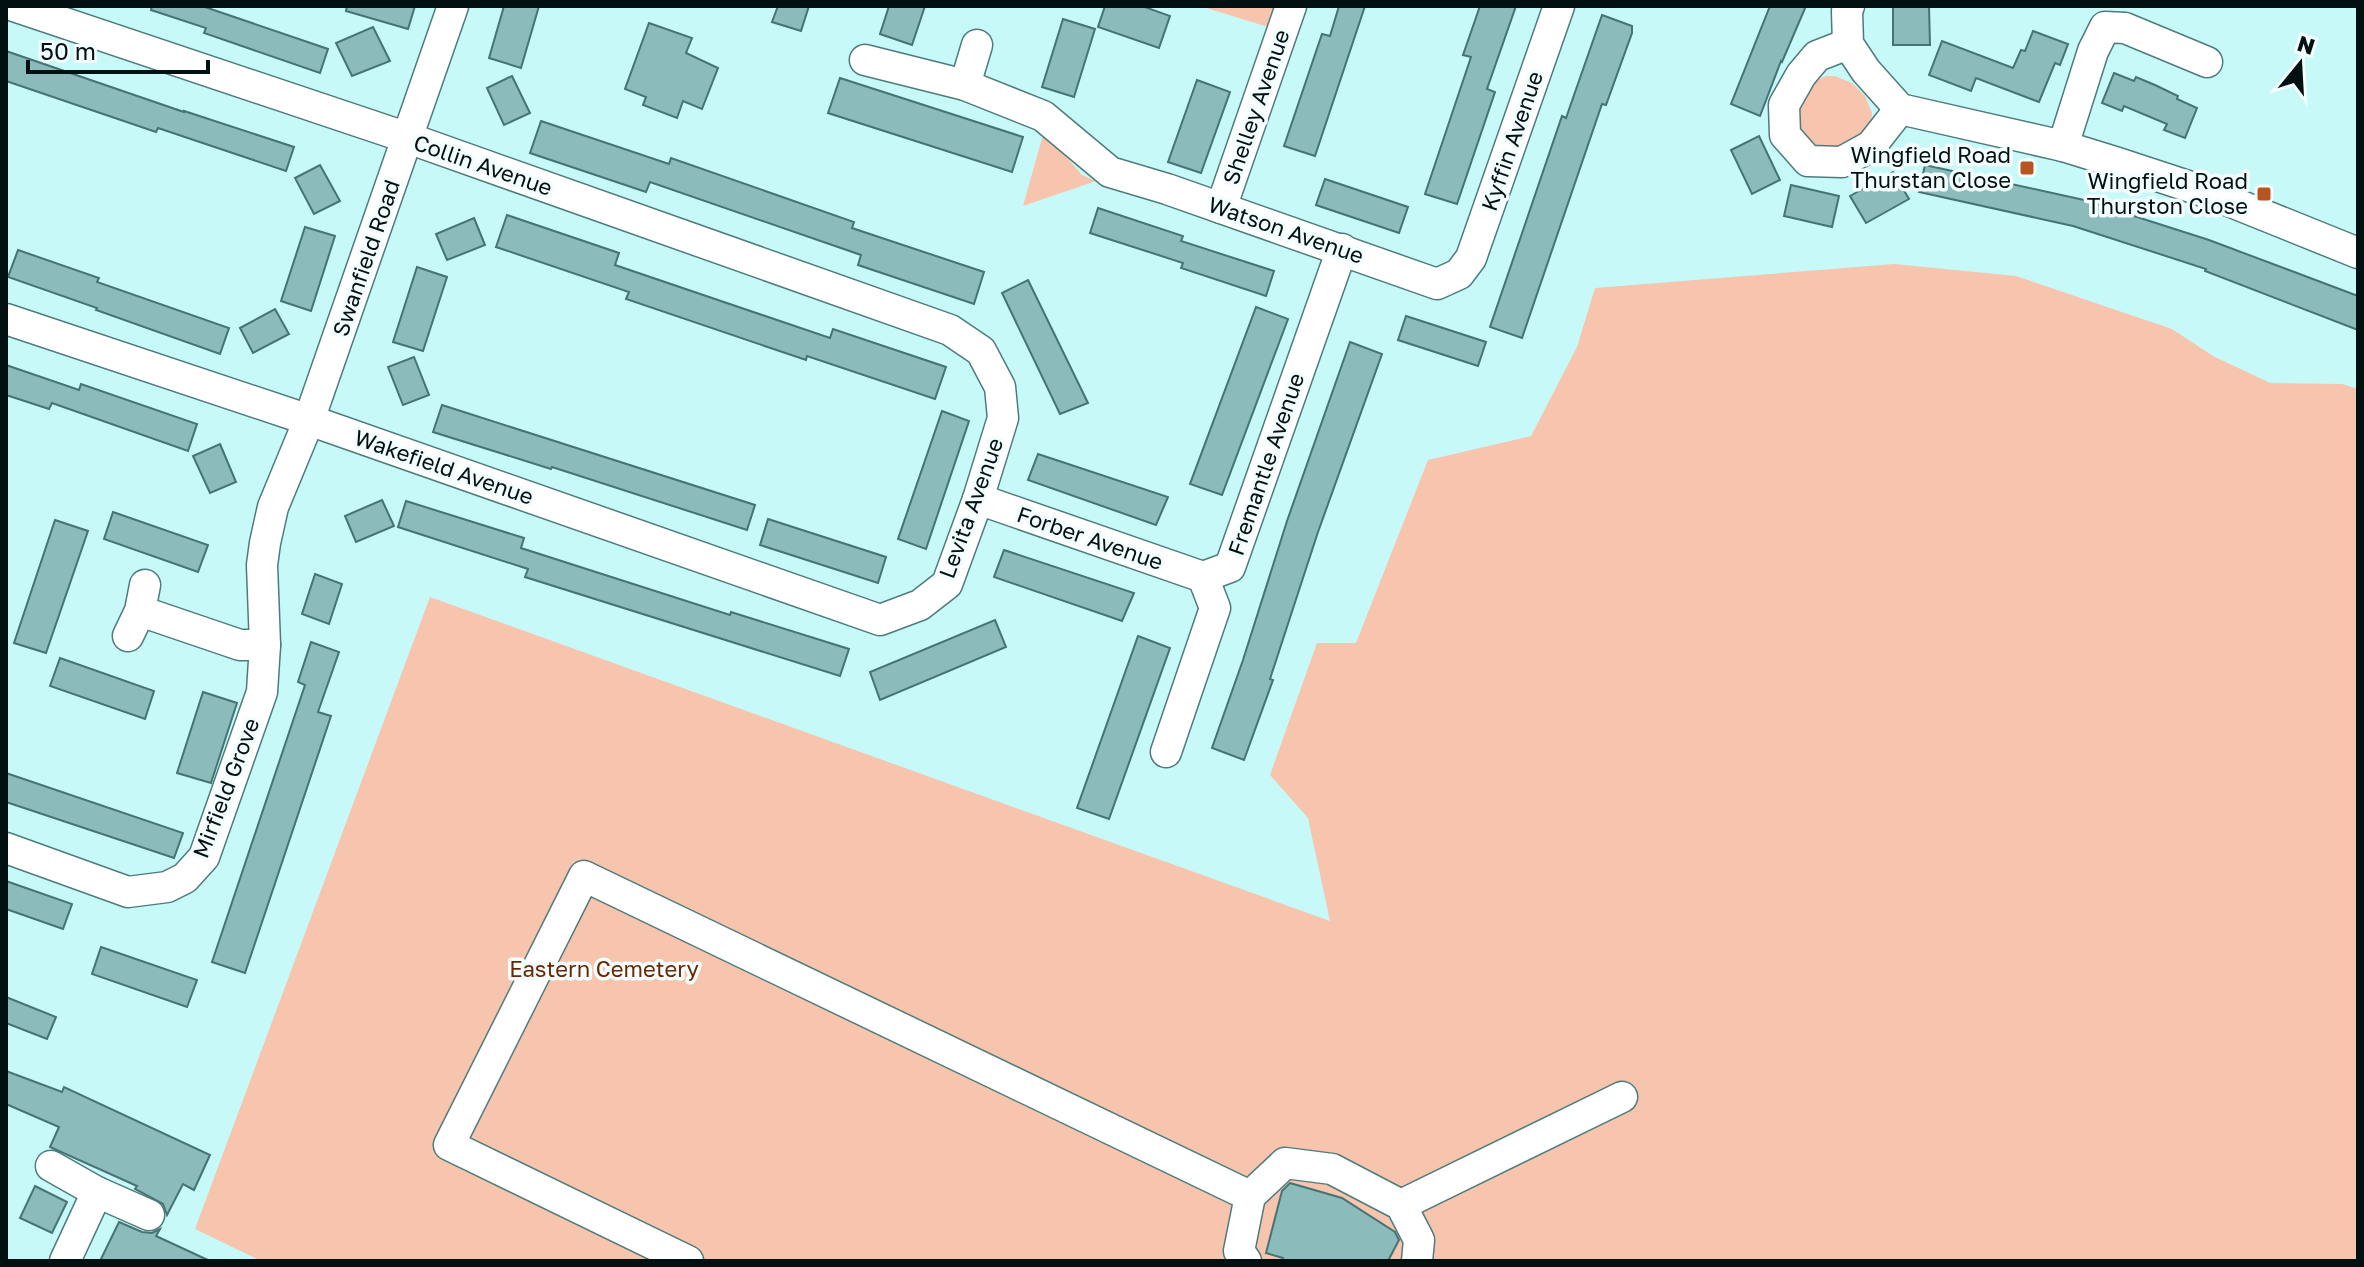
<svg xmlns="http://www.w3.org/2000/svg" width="2364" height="1267" viewBox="0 0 2364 1267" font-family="'Golos Text',sans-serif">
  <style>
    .green { fill: #f7c4ad }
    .building { fill: #8cbbbc; stroke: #467374; stroke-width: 2 }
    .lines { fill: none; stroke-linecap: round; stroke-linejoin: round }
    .minor-casing { stroke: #4e7b7c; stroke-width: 33 }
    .minor { stroke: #fff; stroke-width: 30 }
    .poi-dot { fill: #b8541f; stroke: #f4fdfd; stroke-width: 3 }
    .labels { text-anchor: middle; stroke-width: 7; stroke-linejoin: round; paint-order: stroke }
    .street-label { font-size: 22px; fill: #011111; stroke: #f4fdfd }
    .poi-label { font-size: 22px; fill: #011111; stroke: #f4fdfd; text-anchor: end }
    .park-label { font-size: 22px; fill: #6b2700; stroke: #f4fdfd }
  </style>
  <rect width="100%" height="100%" fill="#c8f9f9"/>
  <g class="green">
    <path d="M 1200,6 L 1275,6 L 1268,27 Z"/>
    <path d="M 1826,76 L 1835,76 L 1852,83 L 1865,96 L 1872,113 L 1871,122 L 1852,147 L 1821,157 L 1792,119 C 1799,102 1807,83 1826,76 Z"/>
    <path d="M 1044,131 L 1082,175 L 1096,181 L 1023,206 Z"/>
    <path d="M 1894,264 L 2016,276 L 2172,329 L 2213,356 L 2270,383 L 2342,384 L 2358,389 L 2358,1261 L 261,1261 L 195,1229 L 430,597 L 1330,921 L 1308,818 L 1270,775 L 1317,643 L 1356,643 L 1428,460 L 1531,436 L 1577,347 L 1595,288 Z"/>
  </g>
  <g class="building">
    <path d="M 152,6 L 202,6 L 328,49 L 320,73 L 204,33 L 206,28 L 151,10 Z"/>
    <path d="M 347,6 L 415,6 L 408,29 L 346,11 Z"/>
    <path d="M 504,6 L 539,6 L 521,68 L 489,58 Z"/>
    <path d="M 778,6 L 809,6 L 801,31 L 772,22 Z"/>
    <path d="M 889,6 L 925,6 L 912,45 L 880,34 Z"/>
    <path d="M 1105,6 L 1142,6 L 1170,16 L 1159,48 L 1098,27 Z"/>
    <path d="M 1339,6 L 1365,6 L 1315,156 L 1284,146 L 1322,34 L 1330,36 Z"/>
    <path d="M 1480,6 L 1516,6 L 1487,89 L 1495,92 L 1457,204 L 1425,194 L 1471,57 L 1463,55 Z"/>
    <path d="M 1770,6 L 1806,6 L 1782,62 L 1781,61 L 1760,116 L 1731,104 Z"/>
    <path d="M 1893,6 L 1929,6 L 1930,45 L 1893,45 Z"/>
    <path d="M 1602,15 L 1632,26 L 1632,33 L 1606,105 L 1602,104 L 1522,338 L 1490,327 L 1562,116 L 1566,118 Z"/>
    <path d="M 1063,19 L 1095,29 L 1074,97 L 1042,87 Z"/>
    <path d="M 649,23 L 692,38 L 686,53 L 718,68 L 702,109 L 683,101 L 677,118 L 643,105 L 646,97 L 625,89 Z"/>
    <path d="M 373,27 L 390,61 L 352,76 L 336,43 Z"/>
    <path d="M 2033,31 L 2068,44 L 2060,65 L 2055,63 L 2039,102 L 1976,78 L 1971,91 L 1929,75 L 1942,41 L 2013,68 L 2021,50 L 2025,51 Z"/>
    <path d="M 6,51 L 184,112 L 184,111 L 294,147 L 286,171 L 158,128 L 156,132 L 6,81 Z"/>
    <path d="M 2114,73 L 2134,81 L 2136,77 L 2155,85 L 2178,96 L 2177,99 L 2197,108 L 2185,138 L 2164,130 L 2167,124 L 2124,106 L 2122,111 L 2102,103 Z"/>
    <path d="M 512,76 L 530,113 L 504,125 L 487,88 Z"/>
    <path d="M 840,78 L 1023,137 L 1012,172 L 828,113 Z"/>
    <path d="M 1197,80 L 1230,92 L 1201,173 L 1168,162 Z"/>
    <path d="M 541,121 L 669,164 L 671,158 L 854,222 L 852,228 L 984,272 L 974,304 L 858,265 L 861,255 L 650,182 L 646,192 L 530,153 Z"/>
    <path d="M 1759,136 L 1780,180 L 1752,194 L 1731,150 Z"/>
    <path d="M 320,165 L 340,201 L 314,214 L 295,178 Z"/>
    <path d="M 1925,165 L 2084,200 L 2209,240 L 2358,296 L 2358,330 L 2205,271 L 2206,269 L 2073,226 L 1919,192 Z"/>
    <path d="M 1893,172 L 1909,199 L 1866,223 L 1850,196 Z"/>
    <path d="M 1325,179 L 1408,207 L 1399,233 L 1316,205 Z"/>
    <path d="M 1791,185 L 1839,196 L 1832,227 L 1784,216 Z"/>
    <path d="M 1098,208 L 1183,236 L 1181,241 L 1274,271 L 1266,296 L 1181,268 L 1183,263 L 1090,233 Z"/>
    <path d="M 507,215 L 619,253 L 615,265 L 830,338 L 833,329 L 946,367 L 935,399 L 807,356 L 806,360 L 626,299 L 629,292 L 496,247 Z"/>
    <path d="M 474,218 L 485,245 L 447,260 L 436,234 Z"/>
    <path d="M 305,227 L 335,236 L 311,311 L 281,301 Z"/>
    <path d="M 18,250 L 99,278 L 97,282 L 229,328 L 220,354 L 96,310 L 97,308 L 8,277 Z"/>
    <path d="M 417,267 L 447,277 L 423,351 L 393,342 Z"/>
    <path d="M 1028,280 L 1088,403 L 1060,414 L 1002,293 Z"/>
    <path d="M 1256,307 L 1288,319 L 1222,495 L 1190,484 Z"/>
    <path d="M 275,309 L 289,334 L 253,353 L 240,328 Z"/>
    <path d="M 1406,316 L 1486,342 L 1478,366 L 1398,340 Z"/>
    <path d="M 1350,342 L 1382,354 L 1318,532 L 1270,679 L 1273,680 L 1244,760 L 1212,748 L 1243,660 L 1287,521 Z"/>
    <path d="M 414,357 L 429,395 L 403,405 L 388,367 Z"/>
    <path d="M 6,365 L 79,390 L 81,384 L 197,424 L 188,451 L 52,403 L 49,409 L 6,395 Z"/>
    <path d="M 442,405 L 755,505 L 747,530 L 552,467 L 551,469 L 433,432 Z"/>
    <path d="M 942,411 L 969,421 L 926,549 L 898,539 Z"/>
    <path d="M 220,444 L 236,482 L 210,493 L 193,456 Z"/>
    <path d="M 1038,454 L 1168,497 L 1156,525 L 1028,480 Z"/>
    <path d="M 382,500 L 394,526 L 356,542 L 345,516 Z"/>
    <path d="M 406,501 L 524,538 L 521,548 L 730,615 L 731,612 L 849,649 L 840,676 L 525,577 L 528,569 L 398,527 Z"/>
    <path d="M 113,512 L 208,545 L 198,572 L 104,539 Z"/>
    <path d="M 768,519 L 886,557 L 878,583 L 760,545 Z"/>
    <path d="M 55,520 L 88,531 L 46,653 L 14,643 Z"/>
    <path d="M 1004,550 L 1134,593 L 1122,621 L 994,577 Z"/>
    <path d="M 315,574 L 342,584 L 329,624 L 302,614 Z"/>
    <path d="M 995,620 L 1006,647 L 880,700 L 870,672 Z"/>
    <path d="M 1138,636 L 1170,648 L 1109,819 L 1077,808 Z"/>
    <path d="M 311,642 L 339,652 L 318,712 L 331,716 L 245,973 L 212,962 L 305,685 L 298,682 Z"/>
    <path d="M 60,658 L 154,691 L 145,719 L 50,686 Z"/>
    <path d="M 203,692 L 237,703 L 211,783 L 177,773 Z"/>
    <path d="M 6,773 L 183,833 L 174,858 L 6,802 Z"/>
    <path d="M 6,881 L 72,904 L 63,929 L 6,909 Z"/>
    <path d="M 101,947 L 197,980 L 187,1007 L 92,974 Z"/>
    <path d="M 6,997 L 56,1017 L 47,1039 L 6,1023 Z"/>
    <path d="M 6,1071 L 62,1092 L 64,1087 L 210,1155 L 194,1190 L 183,1184 L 167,1215 L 163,1204 L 135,1189 L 137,1186 L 50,1147 L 59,1127 L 6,1104 Z"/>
    <path d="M 1290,1183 L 1342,1198 L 1395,1232 L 1399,1240 L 1388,1261 L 1282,1261 L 1283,1258 L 1266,1253 L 1282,1191 Z"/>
    <path d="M 35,1186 L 67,1202 L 52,1233 L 20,1218 Z"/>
    <path d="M 119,1222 L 142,1232 L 152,1233 L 160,1229 L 156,1236 L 210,1261 L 100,1261 Z"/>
  </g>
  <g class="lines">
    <defs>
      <g id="minor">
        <path d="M 1849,6 L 1847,11 L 1848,44 L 1866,71 L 1900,109 L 2063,146 L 2118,163 L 2209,193 L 2358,253"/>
        <path d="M 1848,44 L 1817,56 L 1801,75 L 1784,105 L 1785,135 L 1808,161 L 1842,162 L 1871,146 L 1900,109"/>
        <path d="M 865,60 L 965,85 L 1043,116 L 1110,172 L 1167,189 L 1437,284 L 1459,274 L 1471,258 L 1559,6"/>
        <path d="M 965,85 L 977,45"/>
        <path d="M 2063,146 L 2093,51 L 2105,27 L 2125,28 L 2207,62"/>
        <path d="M 1221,208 L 1291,6"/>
        <path d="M 6,319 L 309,420 L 880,620 L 920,605 L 947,584 L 978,499 L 1003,418 L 1000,387 L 981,351 L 950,330 L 408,138 L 14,6"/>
        <path d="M 978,499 L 1203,577"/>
        <path d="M 140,611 L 240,645 L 265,645"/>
        <path d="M 128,636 L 140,611 L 145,585"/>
        <path d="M 1166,752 L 1215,608 L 1203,577 L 1230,567 L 1342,249"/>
        <path d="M 6,848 L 128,892 L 167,887 L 185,878 L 204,857 L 262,692 L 265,645 L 262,565 L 265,543 L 273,507 L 309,420 L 453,6"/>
        <path d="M 51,1166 L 97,1192 L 149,1215"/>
        <path d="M 1401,1205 L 1622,1097"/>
        <path d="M 65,1261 L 97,1192"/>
        <path d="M 688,1261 L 449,1145 L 584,876 L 1250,1196"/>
        <path d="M 1246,1261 L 1239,1251 L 1250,1196 L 1285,1163 L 1332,1169 L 1401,1205 L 1419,1240 L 1417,1261"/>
      </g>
    </defs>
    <use href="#minor" class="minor-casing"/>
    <use href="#minor" class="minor"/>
  </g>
  <g class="poi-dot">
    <rect x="2019" y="160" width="16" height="16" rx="4"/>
    <rect x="2256" y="186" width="16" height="16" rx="4"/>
  </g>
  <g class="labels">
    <g class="street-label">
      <text transform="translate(1256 107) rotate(-71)" y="8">Shelley Avenue</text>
      <text transform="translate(1512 141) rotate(-71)" y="8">Kyffin Avenue</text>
      <text transform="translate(483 165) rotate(19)" y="8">Collin Avenue</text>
      <text transform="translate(1286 230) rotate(19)" y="8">Watson Avenue</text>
      <text transform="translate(366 258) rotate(-71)" y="8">Swanfield Road</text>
      <text transform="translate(1266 464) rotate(-71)" y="8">Fremantle Avenue</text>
      <text transform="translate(444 467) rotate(19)" y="8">Wakefield Avenue</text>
      <text transform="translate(971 508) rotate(-70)" y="8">Levita Avenue</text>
      <text transform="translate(1090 538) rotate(19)" y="8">Forber Avenue</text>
      <text transform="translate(226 788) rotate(-69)" y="8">Mirfield Grove</text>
    </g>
    <g class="poi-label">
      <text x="2011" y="163">Wingfield Road<tspan x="2011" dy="25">Thurstan Close</tspan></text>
      <text x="2248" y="189">Wingfield Road<tspan x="2248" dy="25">Thurston Close</tspan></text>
    </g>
    <g class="park-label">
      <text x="604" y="977">Eastern Cemetery</text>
    </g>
  </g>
  <rect width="2364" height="1267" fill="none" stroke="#011111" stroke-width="16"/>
  <g transform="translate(2300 64) rotate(18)" stroke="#f4fdfd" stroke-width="6" paint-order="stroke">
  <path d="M0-6L14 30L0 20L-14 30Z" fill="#011111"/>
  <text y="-12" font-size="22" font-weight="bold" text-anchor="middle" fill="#011111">N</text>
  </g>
  <path d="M28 60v12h180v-12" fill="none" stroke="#011111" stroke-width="4"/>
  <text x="40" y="60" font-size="24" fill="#011111" stroke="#f4fdfd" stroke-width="6" paint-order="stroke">50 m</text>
</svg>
